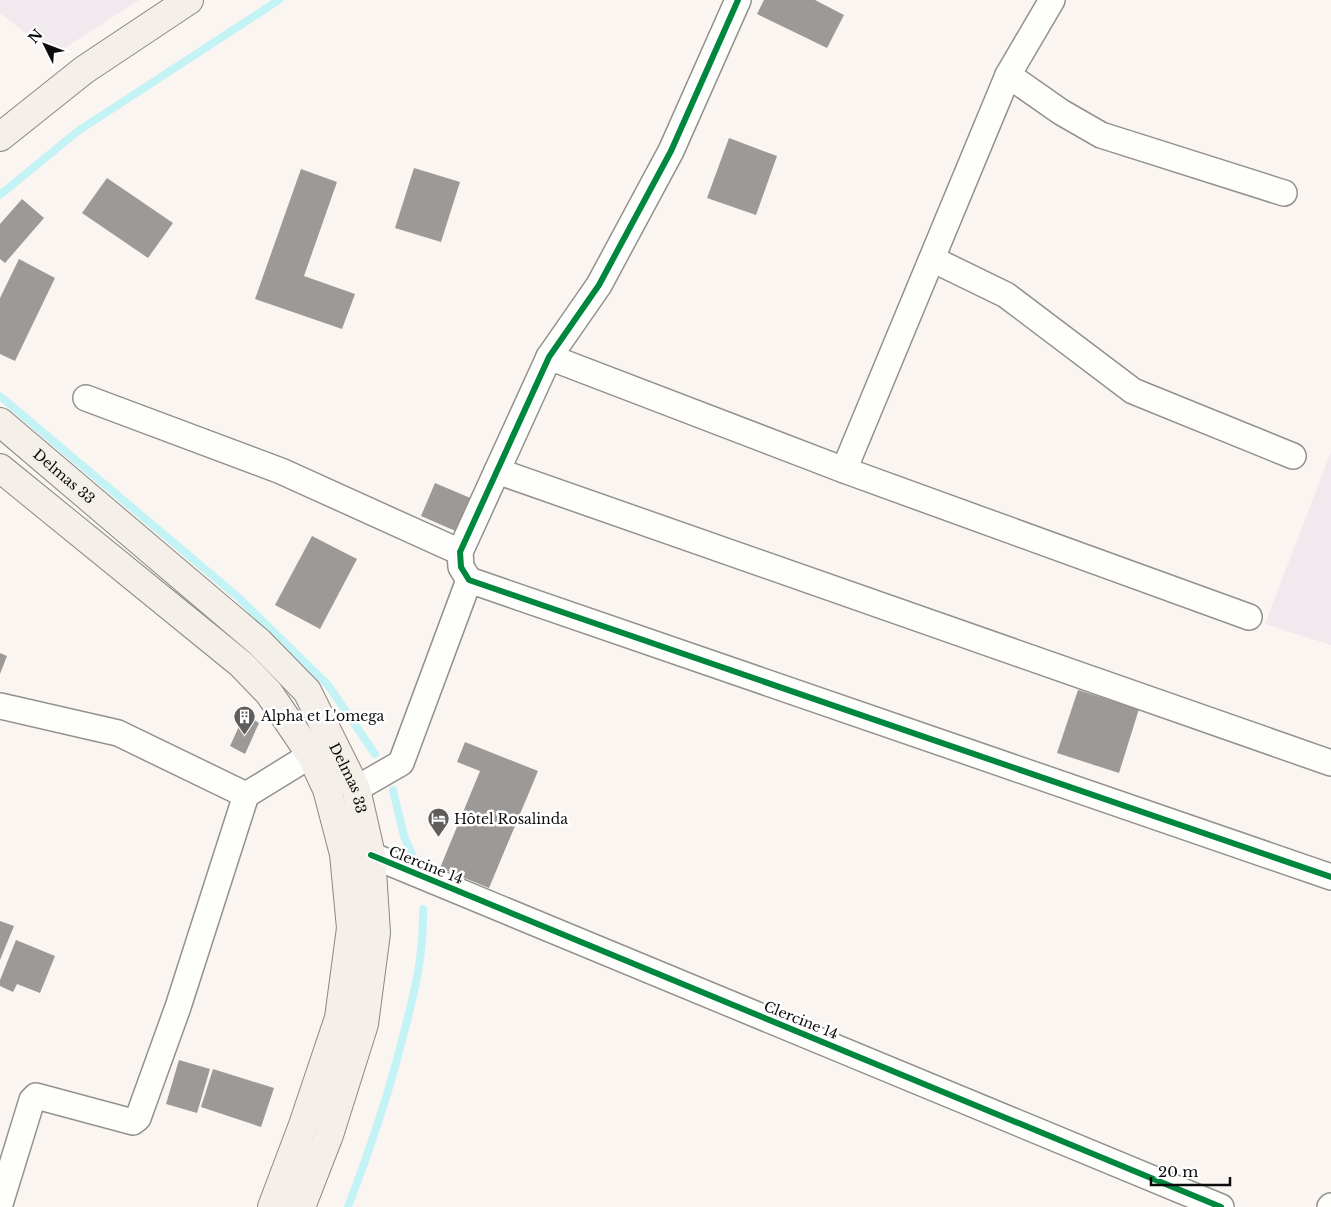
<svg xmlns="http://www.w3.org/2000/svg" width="1331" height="1207" viewBox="0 0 1331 1207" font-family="'Libre Baskerville',serif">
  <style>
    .industrial { fill: #f0e9ee }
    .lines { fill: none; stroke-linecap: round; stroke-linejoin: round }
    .stream { stroke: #c4f3f6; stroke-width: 8 }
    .building { fill: #9d9996 }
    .street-casing { stroke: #93918f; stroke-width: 28 }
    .secondary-casing { stroke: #8a8885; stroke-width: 30 }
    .street { stroke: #fefefd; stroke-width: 25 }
    .secondary { stroke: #f4efe8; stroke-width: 28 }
    .cycleway-casing { stroke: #fff; stroke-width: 9 }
    .cycleway { stroke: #00873e; stroke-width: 6 }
    .labels { text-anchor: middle; stroke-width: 5; stroke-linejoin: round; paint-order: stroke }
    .street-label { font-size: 14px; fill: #0c0c0c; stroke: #fff }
    .poi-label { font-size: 14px; fill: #0c0c0c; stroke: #fff; text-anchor: start }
  </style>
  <rect width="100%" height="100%" fill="#faf5f0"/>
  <g class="industrial">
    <path d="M 0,0 L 139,0 L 54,55 L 0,13 Z"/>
    <path d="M 1331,452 L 1331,645 L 1265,624 Z"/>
  </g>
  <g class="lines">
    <g class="stream">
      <path d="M 0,195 L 78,131 L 279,0"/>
      <path d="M 0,396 L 238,597 L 328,685 L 375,754"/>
      <path d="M 393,790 L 404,836 L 415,861"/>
      <path d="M 348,1207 C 369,1152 388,1097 402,1040 C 414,995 424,957 423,909"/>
    </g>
  </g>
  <g class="building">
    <path d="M 764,0 L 815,0 L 844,15 L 827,48 L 757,14 Z"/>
    <path d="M 729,138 L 777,156 L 756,215 L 707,198 Z"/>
    <path d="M 414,168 L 460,182 L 441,242 L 395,228 Z"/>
    <path d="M 301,169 L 337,182 L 304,276 L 355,294 L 342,329 L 255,299 Z"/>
    <path d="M 107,178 L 173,223 L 148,258 L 82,213 Z"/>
    <path d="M 22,199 L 44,218 L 5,263 L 0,259 L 0,224 Z"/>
    <path d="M 19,259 L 55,278 L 15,361 L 0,354 L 0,298 Z"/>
    <path d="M 435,483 L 475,500 L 460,533 L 421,516 Z"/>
    <path d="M 312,536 L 357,559 L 320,629 L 275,605 Z"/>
    <path d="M 0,653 L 7,656 L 0,674 Z"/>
    <path d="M 1078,690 L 1139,709 L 1119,773 L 1057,753 Z"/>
    <path d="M 245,713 L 259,723 L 245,754 L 230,746 Z"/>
    <path d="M 465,742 L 538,771 L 489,888 L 440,868 L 480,771 L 457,762 Z"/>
    <path d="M 0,921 L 14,926 L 0,960 Z"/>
    <path d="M 16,940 L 55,956 L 40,993 L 17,984 L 13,992 L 0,986 L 0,980 Z"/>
    <path d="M 179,1060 L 210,1069 L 197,1113 L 166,1104 Z"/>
    <path d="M 213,1069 L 274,1088 L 261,1127 L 201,1107 Z"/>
  </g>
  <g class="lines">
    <defs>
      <g id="street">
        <path d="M 738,0 L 671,151 L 599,285 L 549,357 L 460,552 L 461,567 L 469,580 L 1331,877"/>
        <path d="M 1008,75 L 1061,112 L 1101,135 L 1284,193"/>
        <path d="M 932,259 L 1006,295 L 1133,391 L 1293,456"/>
        <path d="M 549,357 L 844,470 L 1249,617"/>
        <path d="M 86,398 L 281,471 L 460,552"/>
        <path d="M 844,470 L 1008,75 L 1052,0"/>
        <path d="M 497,471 L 1331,763"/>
        <path d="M 0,706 L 118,733 L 246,795"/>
        <path d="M 356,789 L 401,763 L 469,580"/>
        <path d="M 371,855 L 1221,1207"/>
        <path d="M 0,1204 L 32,1100 L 36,1096 L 133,1122 L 138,1118 L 178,1007 L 246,795 L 311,755"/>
        <path d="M 1330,1207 L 1331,1206"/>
      </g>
      <g id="secondary">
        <path d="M 0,137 L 84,70 L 189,0"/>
        <path id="s1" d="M 0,422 L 259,642 L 307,691 L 356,789 L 371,855 L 376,933 L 364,1024 L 329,1135 L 301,1207"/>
        <path d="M 0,468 L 241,664 L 269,693 L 311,755 L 327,789 L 344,854 L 351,928 L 339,1018 L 303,1125 L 272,1207"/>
      </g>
    </defs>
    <use href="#street" class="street-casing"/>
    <use href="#secondary" class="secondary-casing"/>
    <use href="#street" class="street"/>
    <use href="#secondary" class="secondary"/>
    <defs>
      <g id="cycleway">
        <path d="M 738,0 L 671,151 L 599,285 L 549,357 L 460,552 L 461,567 L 469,580 L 1331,877"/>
        <path d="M 371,855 L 1221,1207"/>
      </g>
    </defs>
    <use href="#cycleway" class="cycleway-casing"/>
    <use href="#cycleway" class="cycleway"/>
  </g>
  <defs>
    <symbol id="building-pin" viewBox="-11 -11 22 30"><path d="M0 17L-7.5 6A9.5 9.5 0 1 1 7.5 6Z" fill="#5f5e5c" stroke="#fff"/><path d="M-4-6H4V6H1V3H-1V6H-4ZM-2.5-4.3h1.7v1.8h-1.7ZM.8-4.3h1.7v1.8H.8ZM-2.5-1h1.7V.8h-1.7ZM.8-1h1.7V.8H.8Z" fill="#fff"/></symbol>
    <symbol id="hotel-pin" viewBox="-11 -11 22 30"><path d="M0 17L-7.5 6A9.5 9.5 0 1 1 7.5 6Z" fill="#5f5e5c" stroke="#fff"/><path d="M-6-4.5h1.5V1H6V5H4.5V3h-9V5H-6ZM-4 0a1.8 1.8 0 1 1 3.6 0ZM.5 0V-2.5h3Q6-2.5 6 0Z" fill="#fff"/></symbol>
  </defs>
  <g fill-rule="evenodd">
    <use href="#building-pin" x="232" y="704" width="25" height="34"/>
    <use href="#hotel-pin" x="426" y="806" width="25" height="34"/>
  </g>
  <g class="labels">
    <g class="street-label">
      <text dy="5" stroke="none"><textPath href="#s1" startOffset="84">Delmas 33</textPath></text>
      <text dy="5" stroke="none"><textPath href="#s1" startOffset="505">Delmas 33</textPath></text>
      <text transform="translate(426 865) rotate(22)" y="5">Clercine 14</text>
      <text transform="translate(801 1020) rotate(22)" y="5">Clercine 14</text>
    </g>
    <g class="poi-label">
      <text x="261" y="721">Alpha et L'omega</text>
      <text x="454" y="824">Hôtel Rosalinda</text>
    </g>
  </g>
  <g transform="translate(45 45) rotate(312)" stroke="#ffffff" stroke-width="4" paint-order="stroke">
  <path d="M0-4L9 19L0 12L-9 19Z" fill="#0c0c0c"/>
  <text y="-8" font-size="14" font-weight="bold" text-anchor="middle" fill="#0c0c0c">N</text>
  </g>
  <path d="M1151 1177v8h79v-8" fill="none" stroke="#0c0c0c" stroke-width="2.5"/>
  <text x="1158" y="1177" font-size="15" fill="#0c0c0c" stroke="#ffffff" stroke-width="4" paint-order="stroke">20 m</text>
</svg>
